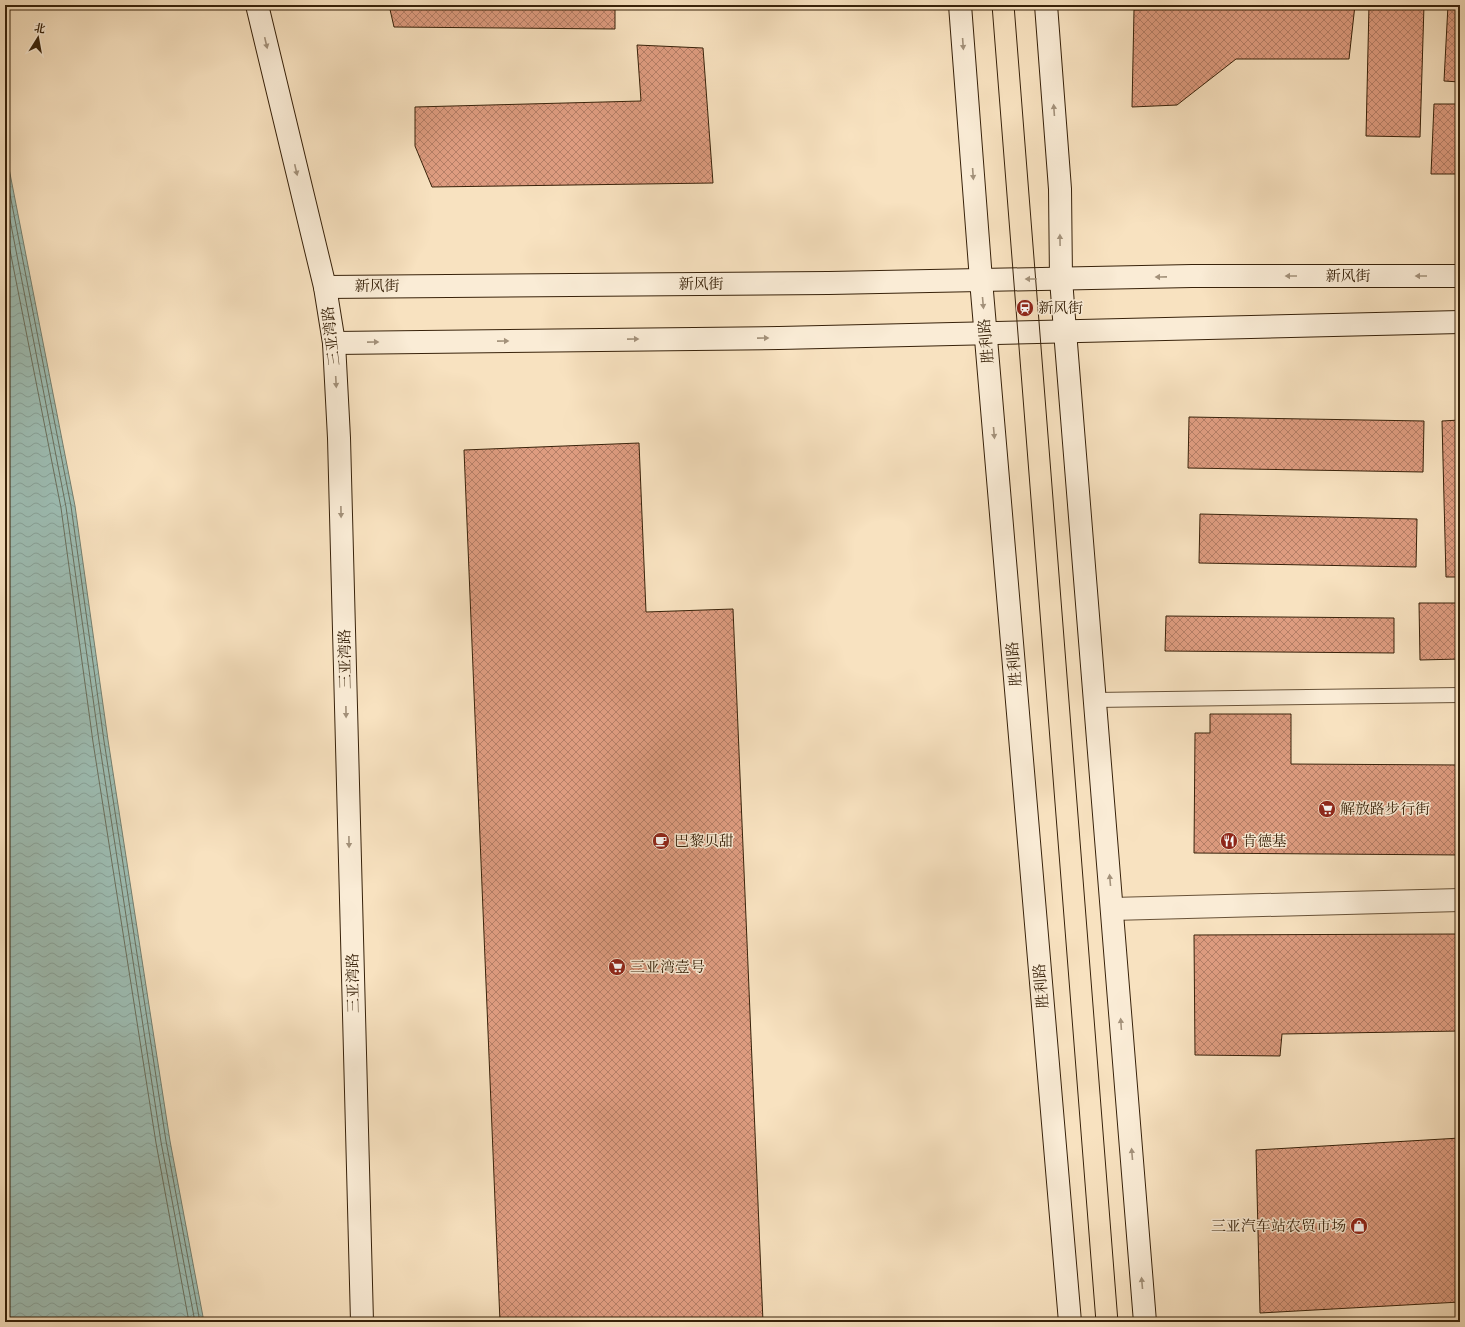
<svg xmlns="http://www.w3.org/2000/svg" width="1465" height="1327" viewBox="0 0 1465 1327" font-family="'EB Garamond','Noto Serif SC',serif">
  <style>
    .water { fill: url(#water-waves); stroke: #757f6f }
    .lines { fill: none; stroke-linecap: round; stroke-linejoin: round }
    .shore { stroke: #6a705e; stroke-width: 1 }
    .building { fill: url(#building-cross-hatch); stroke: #38220a }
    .lane-casing { stroke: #685238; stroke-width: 16 }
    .street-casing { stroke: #685238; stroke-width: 24 }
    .secondary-casing { stroke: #38220a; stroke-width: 24 }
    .lane { stroke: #faecd6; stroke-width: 14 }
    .street { stroke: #faecd6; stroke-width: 22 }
    .secondary { stroke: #faecd6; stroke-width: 22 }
    .tram { stroke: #38220a; stroke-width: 1 }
    .oneway { fill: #a3917a }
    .labels { text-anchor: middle; stroke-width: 3; stroke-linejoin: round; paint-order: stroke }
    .street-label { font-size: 15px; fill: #38220a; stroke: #faecd6 }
    .poi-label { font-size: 15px; fill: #38220a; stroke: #faecd6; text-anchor: start }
  </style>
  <defs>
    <pattern id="water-waves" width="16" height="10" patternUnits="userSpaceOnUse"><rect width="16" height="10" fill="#9dbdb3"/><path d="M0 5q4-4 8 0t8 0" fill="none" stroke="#88a299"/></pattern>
    <pattern id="building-cross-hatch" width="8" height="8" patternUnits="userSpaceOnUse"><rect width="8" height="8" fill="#de9c80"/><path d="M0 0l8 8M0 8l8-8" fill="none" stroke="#b57f67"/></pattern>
  </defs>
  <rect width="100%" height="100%" fill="#f8e2c0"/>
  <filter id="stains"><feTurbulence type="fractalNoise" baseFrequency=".005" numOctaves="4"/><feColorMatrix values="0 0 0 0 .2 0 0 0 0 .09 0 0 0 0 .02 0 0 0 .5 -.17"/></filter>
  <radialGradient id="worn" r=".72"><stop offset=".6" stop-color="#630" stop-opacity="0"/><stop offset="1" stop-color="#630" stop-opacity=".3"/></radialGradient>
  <path class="water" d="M 5,148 L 75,506 L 108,740 L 170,1141 L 204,1322 L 5,1322 Z"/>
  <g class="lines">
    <g class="shore">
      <path d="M 5,169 L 71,506 L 104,741 L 166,1141 L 200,1322"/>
      <path d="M 5,194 L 66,507 L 99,741 L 161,1142 L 195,1322"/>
      <path d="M 5,225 L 61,508 L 93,742 L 156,1143 L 189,1322"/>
    </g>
  </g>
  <g class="building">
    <path d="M 389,5 L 615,5 L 615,29 L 394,27 Z"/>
    <path d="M 1301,5 L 1355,5 L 1349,59 L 1236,59 L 1177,105 L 1132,107 L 1134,10 Z"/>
    <path d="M 1369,5 L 1424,5 L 1420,137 L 1366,136 Z"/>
    <path d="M 1448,5 L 1460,5 L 1460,82 L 1444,81 Z"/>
    <path d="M 637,45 L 703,48 L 713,183 L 432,187 L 415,146 L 415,107 L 641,101 Z"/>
    <path d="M 1434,104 L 1460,104 L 1460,174 L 1431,174 Z"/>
    <path d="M 1189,417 L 1424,421 L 1423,472 L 1188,468 Z"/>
    <path d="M 1460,420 L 1460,577 L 1446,577 L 1442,421 Z"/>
    <path d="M 639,443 L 646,612 L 733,609 L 763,1322 L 500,1322 L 464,450 Z"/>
    <path d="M 1200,514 L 1417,519 L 1416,567 L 1199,563 Z"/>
    <path d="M 1419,603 L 1460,603 L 1460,659 L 1420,660 Z"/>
    <path d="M 1166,616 L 1394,618 L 1394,653 L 1165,651 Z"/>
    <path d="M 1210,714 L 1291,714 L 1291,764 L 1460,765 L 1460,855 L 1194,853 L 1195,733 L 1210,733 Z"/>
    <path d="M 1460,934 L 1460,1031 L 1282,1034 L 1280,1056 L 1195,1055 L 1194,935 Z"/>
    <path d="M 1460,1138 L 1460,1302 L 1260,1313 L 1256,1150 Z"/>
  </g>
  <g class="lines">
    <defs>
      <path id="lane" d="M 1095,700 L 1460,695"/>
      <path id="street" d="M 1112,909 L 1460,900"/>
      <g id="secondary">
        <path d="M 257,5 L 325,287 L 334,343 L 339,438 L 362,1322"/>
        <path d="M 960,5 L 981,280 L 1070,1322"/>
        <path d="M 1046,5 L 1060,189 L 1061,279 L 1065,331 L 1145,1322"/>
        <path d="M 325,287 L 829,283 L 1192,276 L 1460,276"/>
        <path d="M 334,343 L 779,338 L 1460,322"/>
      </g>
    </defs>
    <use href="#lane" class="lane-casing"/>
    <use href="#street" class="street-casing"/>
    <use href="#secondary" class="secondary-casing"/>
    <use href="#lane" class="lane"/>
    <use href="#street" class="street"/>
    <use href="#secondary" class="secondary"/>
    <g class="tram">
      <path d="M 992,5 L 1096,1322"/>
      <path d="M 1014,5 L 1118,1322"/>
    </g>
  </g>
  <defs><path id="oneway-solid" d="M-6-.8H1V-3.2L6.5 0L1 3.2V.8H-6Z"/></defs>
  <g class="oneway">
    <use href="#oneway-solid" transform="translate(266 43) rotate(77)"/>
    <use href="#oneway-solid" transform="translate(963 44) rotate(86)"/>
    <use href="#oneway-solid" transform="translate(1054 110) rotate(-94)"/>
    <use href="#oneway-solid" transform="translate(296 170) rotate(77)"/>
    <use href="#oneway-solid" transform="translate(973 174) rotate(86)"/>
    <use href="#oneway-solid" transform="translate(1060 240) rotate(-91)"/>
    <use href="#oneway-solid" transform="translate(1291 276) rotate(-180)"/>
    <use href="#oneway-solid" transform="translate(1421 276) rotate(-180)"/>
    <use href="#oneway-solid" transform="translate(1161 277) rotate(179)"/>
    <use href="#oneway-solid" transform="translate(1031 279) rotate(180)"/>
    <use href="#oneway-solid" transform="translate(983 303) rotate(85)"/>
    <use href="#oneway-solid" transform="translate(763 338) rotate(-1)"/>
    <use href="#oneway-solid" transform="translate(633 339) rotate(-1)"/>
    <use href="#oneway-solid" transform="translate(503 341) rotate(-1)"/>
    <use href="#oneway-solid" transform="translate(373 342) rotate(-1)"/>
    <use href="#oneway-solid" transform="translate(336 382) rotate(87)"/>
    <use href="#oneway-solid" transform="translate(994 433) rotate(85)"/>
    <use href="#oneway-solid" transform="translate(341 512) rotate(89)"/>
    <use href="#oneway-solid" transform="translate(346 712) rotate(89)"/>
    <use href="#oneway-solid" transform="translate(349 842) rotate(89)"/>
    <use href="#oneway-solid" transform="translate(1110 880) rotate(-95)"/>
    <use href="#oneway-solid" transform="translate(1121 1024) rotate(-94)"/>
    <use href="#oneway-solid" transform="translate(1132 1154) rotate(-95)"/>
    <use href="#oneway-solid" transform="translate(1142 1283) rotate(-95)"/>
  </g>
  <defs>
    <symbol id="station-disc" viewBox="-11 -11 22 22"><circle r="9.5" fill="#8f2418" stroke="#faecd6"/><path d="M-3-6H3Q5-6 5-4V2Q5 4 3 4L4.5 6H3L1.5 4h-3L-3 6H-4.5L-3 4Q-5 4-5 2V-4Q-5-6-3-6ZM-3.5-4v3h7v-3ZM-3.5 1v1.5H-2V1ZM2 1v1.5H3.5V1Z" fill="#fff"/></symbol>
    <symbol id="supermarket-disc" viewBox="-11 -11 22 22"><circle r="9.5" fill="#8f2418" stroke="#faecd6"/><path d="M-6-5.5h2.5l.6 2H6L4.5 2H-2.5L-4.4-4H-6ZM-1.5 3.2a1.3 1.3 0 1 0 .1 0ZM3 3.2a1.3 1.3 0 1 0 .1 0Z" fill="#fff"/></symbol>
    <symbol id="cafe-disc" viewBox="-11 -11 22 22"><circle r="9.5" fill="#8f2418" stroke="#faecd6"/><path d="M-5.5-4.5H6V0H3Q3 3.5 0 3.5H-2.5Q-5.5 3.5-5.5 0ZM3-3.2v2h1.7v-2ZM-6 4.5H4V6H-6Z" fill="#fff"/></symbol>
    <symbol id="restaurant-disc" viewBox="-11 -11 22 22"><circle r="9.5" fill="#8f2418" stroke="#faecd6"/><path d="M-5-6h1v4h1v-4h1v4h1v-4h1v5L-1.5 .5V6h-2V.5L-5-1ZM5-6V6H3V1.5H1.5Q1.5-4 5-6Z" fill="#fff"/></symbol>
    <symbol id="shop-disc" viewBox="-11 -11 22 22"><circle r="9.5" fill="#8f2418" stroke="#faecd6"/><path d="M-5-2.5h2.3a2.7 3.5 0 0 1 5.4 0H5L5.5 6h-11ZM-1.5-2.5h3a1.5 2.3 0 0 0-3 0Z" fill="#fff"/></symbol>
  </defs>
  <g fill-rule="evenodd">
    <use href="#station-disc" x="1015" y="298" width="20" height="20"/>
    <use href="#supermarket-disc" x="1317" y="799" width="20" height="20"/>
    <use href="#cafe-disc" x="651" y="831" width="20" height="20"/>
    <use href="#restaurant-disc" x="1219" y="831" width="20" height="20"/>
    <use href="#supermarket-disc" x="607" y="957" width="20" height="20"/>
    <use href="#shop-disc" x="1349" y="1216" width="20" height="20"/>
  </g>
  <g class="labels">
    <g class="street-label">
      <text x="1348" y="281">新风街</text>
      <text x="701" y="289">新风街</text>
      <text x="377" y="291">新风街</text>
      <text transform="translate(331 336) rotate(-97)" y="5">三亚湾路</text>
      <text transform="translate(986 341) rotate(-95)" y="5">胜利路</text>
      <text transform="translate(345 659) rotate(-91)" y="5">三亚湾路</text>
      <text transform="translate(1014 664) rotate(-95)" y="5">胜利路</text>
      <text transform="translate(353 983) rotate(-91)" y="5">三亚湾路</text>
      <text transform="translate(1041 986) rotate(-95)" y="5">胜利路</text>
    </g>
    <g class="poi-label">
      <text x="1038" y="313">新风街</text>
      <text x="1340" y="814">解放路步行街</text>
      <text x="674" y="846">巴黎贝甜</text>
      <text x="1242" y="846">肯德基</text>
      <text x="630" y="972">三亚湾壹号</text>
      <text x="1346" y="1231" text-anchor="end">三亚汽车站农贸市场</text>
    </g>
  </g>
  <rect width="1465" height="1327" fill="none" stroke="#f8e2c0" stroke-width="20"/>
  <rect x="6" y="6" width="1453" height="1315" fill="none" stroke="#38220a" stroke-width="2"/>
  <rect x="10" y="10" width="1445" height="1307" fill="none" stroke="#38220a"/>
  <g transform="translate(38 38) rotate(11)" stroke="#faecd6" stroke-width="3" paint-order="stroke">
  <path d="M0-3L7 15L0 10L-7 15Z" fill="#38220a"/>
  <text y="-6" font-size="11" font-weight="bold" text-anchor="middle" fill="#38220a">北</text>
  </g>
  <rect width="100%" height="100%" filter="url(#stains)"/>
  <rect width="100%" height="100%" fill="url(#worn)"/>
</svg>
